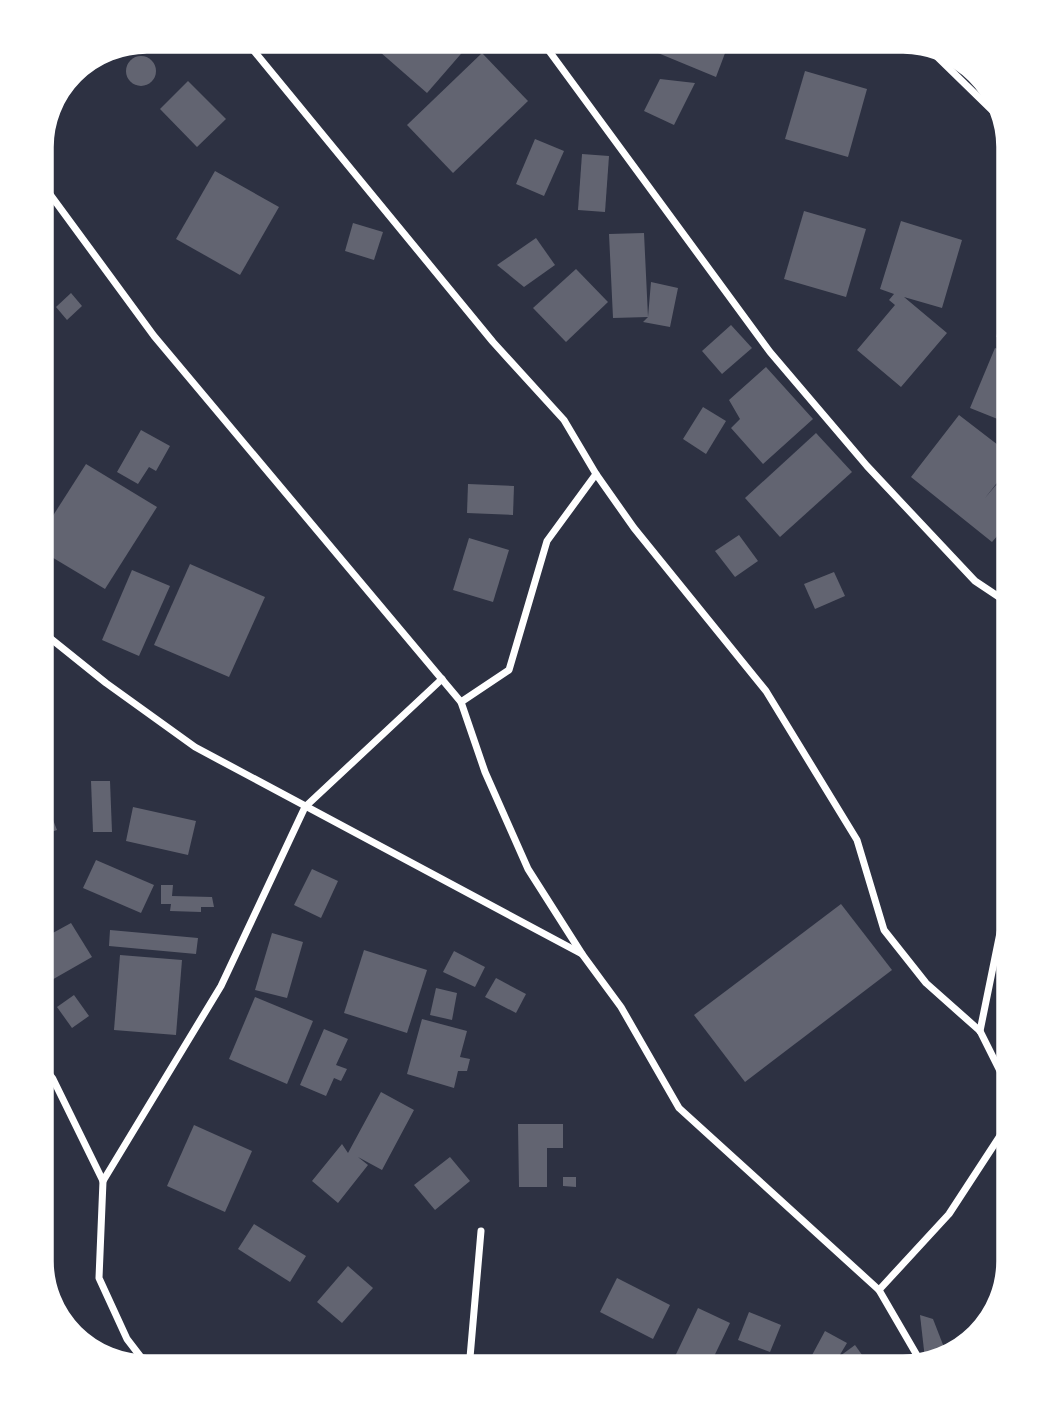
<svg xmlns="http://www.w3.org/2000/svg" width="1051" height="1409" viewBox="0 0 1051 1409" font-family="Mulish,sans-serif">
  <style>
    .building { fill: #626471 }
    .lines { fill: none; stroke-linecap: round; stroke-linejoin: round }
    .minor { stroke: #fff; stroke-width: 7 }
    .rim { fill: none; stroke: #fff; stroke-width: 3.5 }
  </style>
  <rect width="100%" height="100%" fill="#2d3142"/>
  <g class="building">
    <path d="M 300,40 L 319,40 L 312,50 Z"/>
    <path d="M 376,40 L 473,40 L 427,93 L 372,45 Z"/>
    <path d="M 643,40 L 730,40 L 716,77 L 641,46 Z"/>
    <path d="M 482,53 L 528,101 L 453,173 L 407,125 Z"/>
    <circle cx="141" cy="71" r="15"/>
    <path d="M 805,71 L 867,89 L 848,157 L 785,139 Z"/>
    <path d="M 660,79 L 695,83 L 674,125 L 644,111 Z"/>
    <path d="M 188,81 L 226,119 L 197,147 L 160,109 Z"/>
    <path d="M 535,139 L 564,151 L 544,196 L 516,184 Z"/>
    <path d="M 582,154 L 609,156 L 605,212 L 578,210 Z"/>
    <path d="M 215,171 L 279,207 L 240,275 L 176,239 Z"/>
    <path d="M 804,211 L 866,229 L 846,297 L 784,279 Z"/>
    <path d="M 901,221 L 962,240 L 942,308 L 904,297 L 947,333 L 901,387 L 857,350 L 895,305 L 889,300 L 894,294 L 880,289 Z"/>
    <path d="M 353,223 L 383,232 L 374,260 L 345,251 Z"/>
    <path d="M 644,233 L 648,317 L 651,282 L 678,288 L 670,327 L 643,322 L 648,317 L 613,318 L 609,234 Z"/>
    <path d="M 536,238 L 555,265 L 524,287 L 497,265 Z"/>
    <path d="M 576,269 L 608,302 L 566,342 L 533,308 Z"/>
    <path d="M 1010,287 L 1011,287 L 1011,341 L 996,337 Z"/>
    <path d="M 71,293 L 82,306 L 67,320 L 56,307 Z"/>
    <path d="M 731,325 L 752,348 L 722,374 L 702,351 Z"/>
    <path d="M 995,348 L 1011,354 L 1011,393 L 1000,420 L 970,408 Z"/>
    <path d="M 766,367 L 813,419 L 763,464 L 731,428 L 740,419 L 729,400 Z"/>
    <path d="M 703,407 L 726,421 L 706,454 L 683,439 Z"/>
    <path d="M 959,415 L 1011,455 L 1011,465 L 985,498 L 996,485 L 1011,497 L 1011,520 L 992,542 L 911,477 Z"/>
    <path d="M 141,430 L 170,446 L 156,471 L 149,467 L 138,484 L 117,472 Z"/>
    <path d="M 816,433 L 852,472 L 780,537 L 745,498 Z"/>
    <path d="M 86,464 L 157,507 L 105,589 L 40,550 L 40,536 Z"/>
    <path d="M 40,476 L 52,484 L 40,499 Z"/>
    <path d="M 468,484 L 514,486 L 513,515 L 467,513 Z"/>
    <path d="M 739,535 L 758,561 L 735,577 L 715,551 Z"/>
    <path d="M 469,538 L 509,550 L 493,602 L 453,590 Z"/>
    <path d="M 190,564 L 265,597 L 229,677 L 154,645 Z"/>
    <path d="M 132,570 L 170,586 L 139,656 L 102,640 Z"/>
    <path d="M 834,572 L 845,596 L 815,609 L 804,584 Z"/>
    <path d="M 91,781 L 110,781 L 112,832 L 93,832 Z"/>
    <path d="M 40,787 L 57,830 L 40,836 Z"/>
    <path d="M 133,807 L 196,821 L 188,855 L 126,841 Z"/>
    <path d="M 96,860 L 154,885 L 141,913 L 83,888 Z"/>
    <path d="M 312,869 L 338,881 L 321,918 L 294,905 Z"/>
    <path d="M 161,885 L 173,885 L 172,896 L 212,897 L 214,907 L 201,907 L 201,912 L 170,911 L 171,904 L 161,904 Z"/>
    <path d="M 841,904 L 892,970 L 745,1082 L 694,1015 Z"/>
    <path d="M 71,923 L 92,957 L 43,985 L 40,940 Z"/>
    <path d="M 110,930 L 198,938 L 196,954 L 109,946 Z"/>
    <path d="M 272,933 L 303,942 L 287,998 L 255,990 Z"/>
    <path d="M 364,950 L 427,970 L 407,1033 L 344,1013 Z"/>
    <path d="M 454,951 L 485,967 L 475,987 L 443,972 Z"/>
    <path d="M 120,955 L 182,960 L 176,1035 L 114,1030 Z"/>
    <path d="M 496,978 L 526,994 L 516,1013 L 485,997 Z"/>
    <path d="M 436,988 L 457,993 L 452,1020 L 430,1015 Z"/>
    <path d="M 74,995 L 89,1016 L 72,1028 L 57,1007 Z"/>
    <path d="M 255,997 L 313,1021 L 287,1084 L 229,1059 Z"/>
    <path d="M 422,1019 L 467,1031 L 460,1057 L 470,1059 L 467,1071 L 458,1071 L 454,1088 L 407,1074 Z"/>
    <path d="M 324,1029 L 348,1039 L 336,1065 L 347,1069 L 341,1081 L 334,1078 L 326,1096 L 300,1085 Z"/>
    <path d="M 381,1092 L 414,1110 L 382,1170 L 358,1157 L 368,1165 L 338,1203 L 312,1181 L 342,1144 L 348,1153 Z"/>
    <path d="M 518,1124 L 563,1124 L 563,1148 L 547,1148 L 547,1187 L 519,1187 Z"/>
    <path d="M 194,1125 L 252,1151 L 225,1212 L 167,1186 Z"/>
    <path d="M 450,1157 L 470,1181 L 435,1210 L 414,1185 Z"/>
    <path d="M 563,1177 L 576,1177 L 576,1187 L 563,1186 Z"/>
    <path d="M 254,1224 L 306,1256 L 290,1282 L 238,1249 Z"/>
    <path d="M 348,1266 L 373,1288 L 342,1323 L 317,1302 Z"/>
    <path d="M 617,1278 L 670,1305 L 653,1339 L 600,1312 Z"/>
    <path d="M 698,1308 L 730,1323 L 708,1369 L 669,1369 Z"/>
    <path d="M 749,1312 L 781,1325 L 770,1352 L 738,1340 Z"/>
    <path d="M 920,1315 L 933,1319 L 947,1355 L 925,1359 Z"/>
    <path d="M 825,1331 L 847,1343 L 832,1368 L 811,1357 Z"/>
    <path d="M 855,1345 L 872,1369 L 843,1369 L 836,1359 Z"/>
  </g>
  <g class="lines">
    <g class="minor">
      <path d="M 245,40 L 493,342 L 564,420 L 596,474 L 634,528 L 766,691 L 857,840 L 884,930 L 926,983 L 980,1031 L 1011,1093"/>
      <path d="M 541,40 L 770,352 L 867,466 L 975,581 L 1011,605"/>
      <path d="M 925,45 L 1004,122"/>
      <path d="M 41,182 L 154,336 L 461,702 L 485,772 L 528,869 L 582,954 L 621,1007 L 679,1108 L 879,1290 L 922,1364"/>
      <path d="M 40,630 L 106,683 L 195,747 L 582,954"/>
      <path d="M 461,702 L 509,670 L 547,541 L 596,474"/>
      <path d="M 980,1031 L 1011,879"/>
      <path d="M 40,1062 L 53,1079 L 103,1181 L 99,1278 L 127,1339 L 150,1369"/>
      <path d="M 103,1181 L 221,986 L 305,807 L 442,679"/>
      <path d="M 879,1290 L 949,1214 L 1011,1119"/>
      <path d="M 469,1369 L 481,1231"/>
    </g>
  </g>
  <path d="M0 0H1051V1409H0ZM147 52H903A95 95 0 0 1 998 147V1261A95 95 0 0 1 903 1356H147A95 95 0 0 1 52 1261V147A95 95 0 0 1 147 52Z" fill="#fff" fill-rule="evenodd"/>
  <path class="rim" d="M147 52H903A95 95 0 0 1 998 147V1261A95 95 0 0 1 903 1356H147A95 95 0 0 1 52 1261V147A95 95 0 0 1 147 52Z"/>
</svg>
